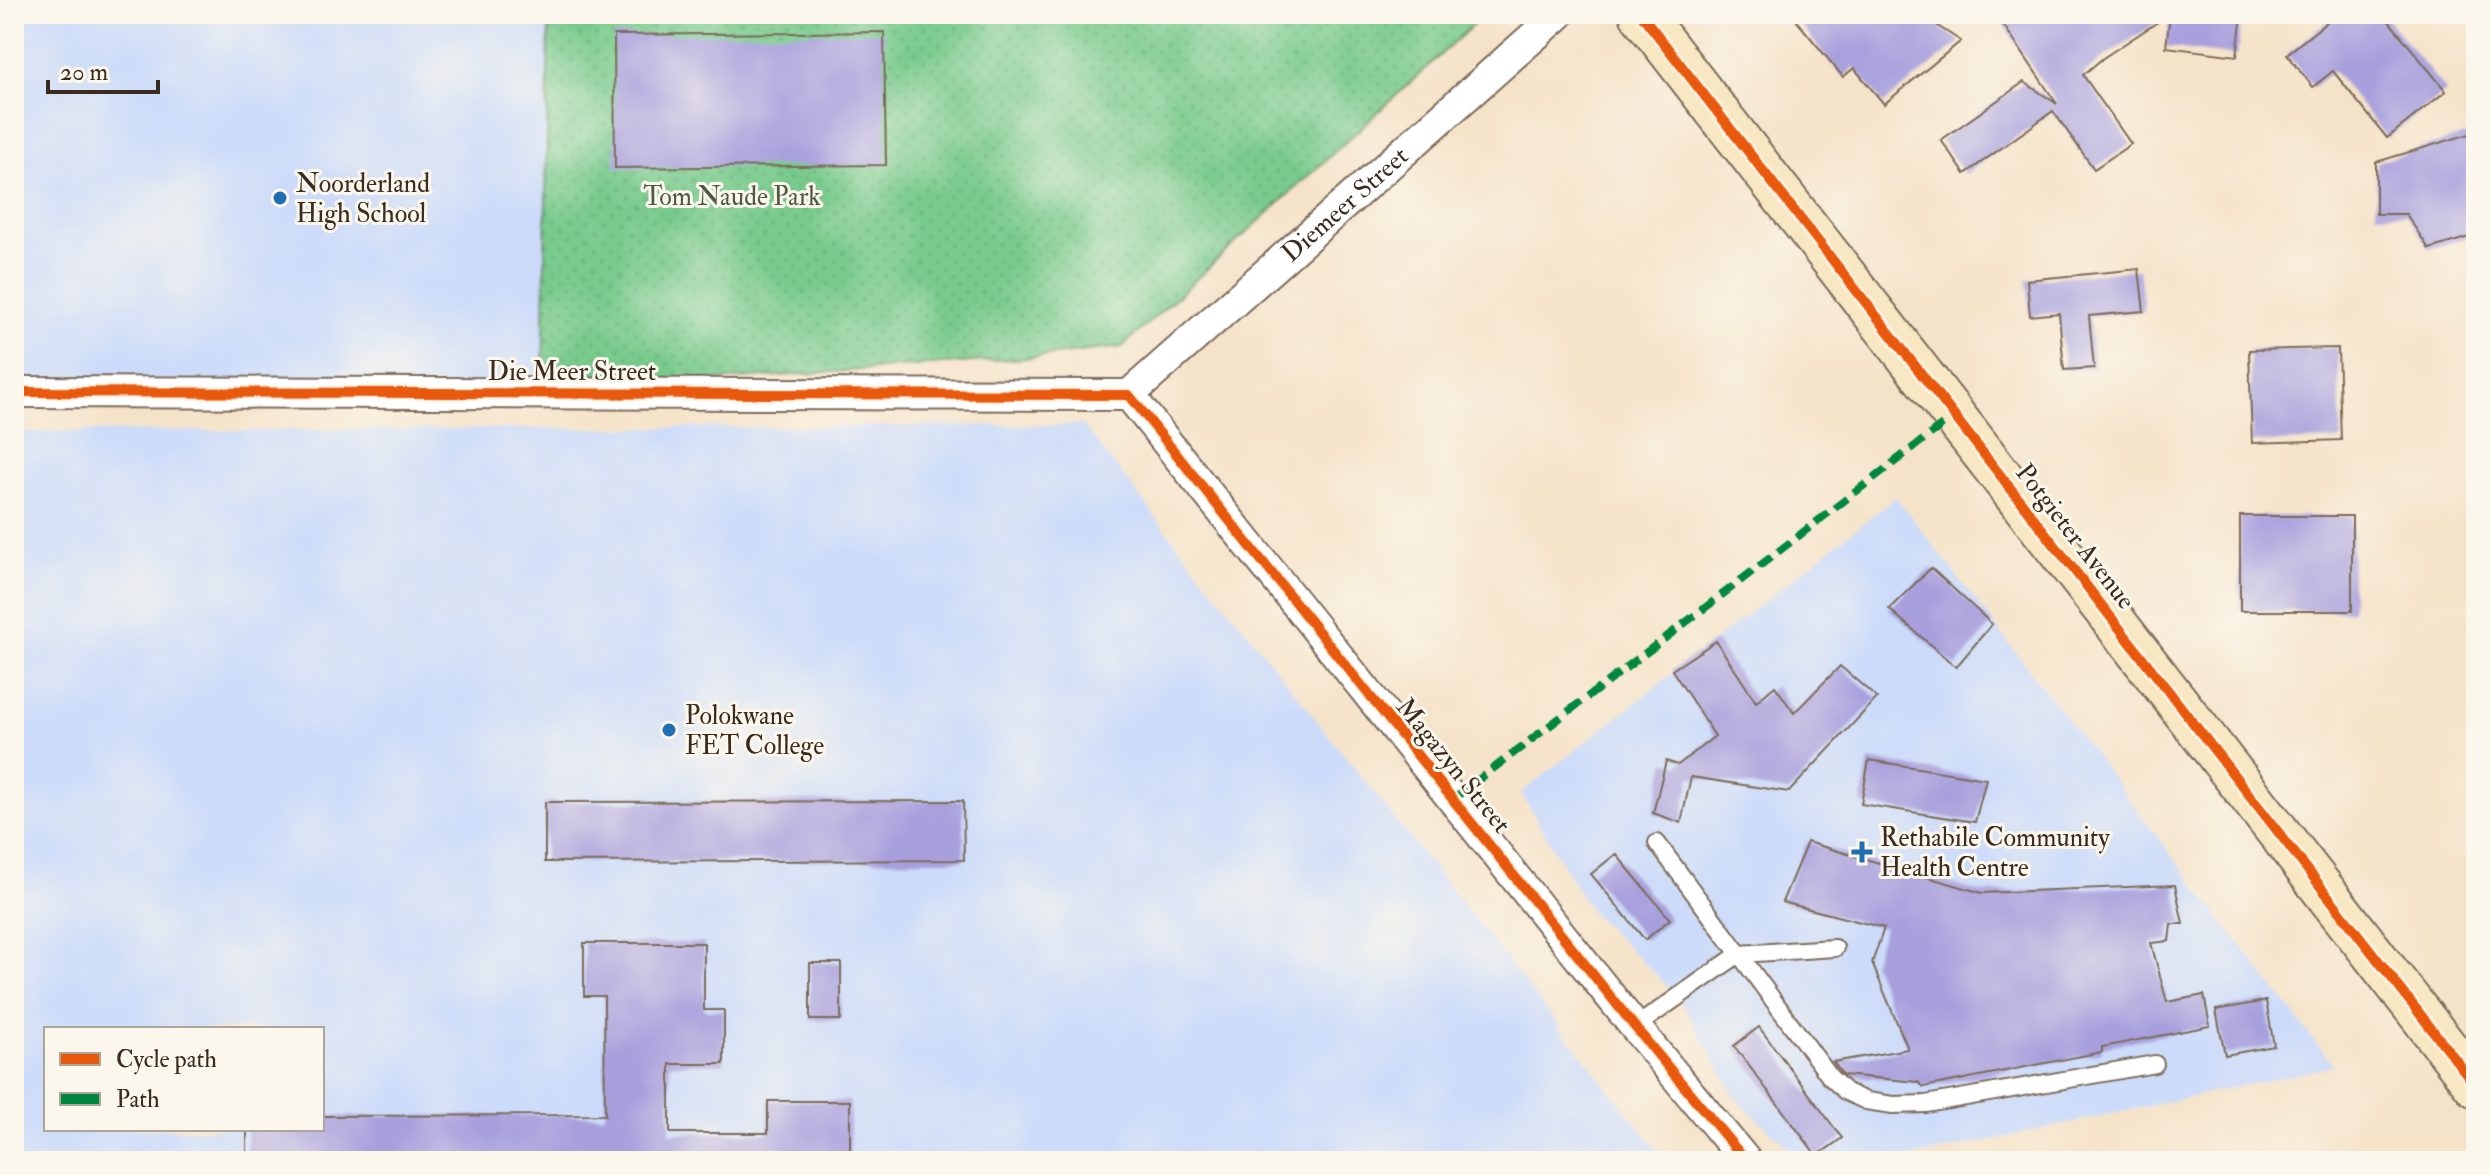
<svg xmlns="http://www.w3.org/2000/svg" width="2490" height="1175" viewBox="0 0 2490 1175" font-family="'IM FELL Double Pica',serif">
  <style>
    .built { fill: #ccdbf9; fill-rule: evenodd }
    .green { fill: url(#green-dots); stroke: #5a7a56; stroke-width: 2 }
    .building { fill: #a8a0dd }
    .lines { fill: none; stroke-linecap: round; stroke-linejoin: round }
    .lane-casing { stroke: #7c6b5a; stroke-width: 20 }
    .street-casing { stroke: #7c6b5a; stroke-width: 34 }
    .secondary-casing { stroke: #7c6b5a; stroke-width: 46 }
    .lane { stroke: #fff; stroke-width: 16 }
    .street { stroke: #fff; stroke-width: 30 }
    .secondary { stroke: #f7e8c3; stroke-width: 42 }
    .quiet { stroke: #00873e; stroke-width: 8; stroke-dasharray: 16 8; stroke-linecap: butt }
    .cycleway-casing { stroke: #fbf7ec; stroke-width: 15 }
    .cycleway { stroke: #e8590c; stroke-width: 10 }
    .poi-dot { fill: #1f6fb2; stroke: #fbf7ec; stroke-width: 3 }
    .labels { text-anchor: middle; stroke-width: 6; stroke-linejoin: round; paint-order: stroke }
    .poi-label { font-size: 26px; fill: #3b2a1e; stroke: #fbf7ec; text-anchor: start }
    .park-label { font-size: 26px; fill: #4e5a3f; stroke: #fbf7ec }
    .street-label { font-size: 26px; fill: #3b2a1e; stroke: #fbf7ec }
  </style>
  <defs>
    <pattern id="green-dots" width="8" height="8" patternUnits="userSpaceOnUse" patternTransform="scale(2)"><rect width="8" height="8" fill="#79cb8d"/><path d="M2 2h.1M6 6h.1" fill="none" stroke="#6aae79" stroke-width="1.8" stroke-linecap="round"/></pattern>
  </defs>
  <rect width="100%" height="100%" fill="#fbf7ec"/>
  <filter id="ink" filterUnits="userSpaceOnUse"><feTurbulence type="fractalNoise" baseFrequency=".0125" numOctaves="2"/><feDisplacementMap in="SourceGraphic" scale="16" xChannelSelector="R" yChannelSelector="G"/><feConvolveMatrix kernelMatrix="1 2 1 2 8 2 1 2 1" color-interpolation-filters="sRGB"/></filter>
  <filter id="wash" filterUnits="userSpaceOnUse"><feTurbulence type="fractalNoise" baseFrequency=".006" numOctaves="4" result="noise"/><feDisplacementMap in="SourceGraphic" scale="32" xChannelSelector="R" yChannelSelector="G"/><feGaussianBlur stdDeviation="1.8" result="paint"/><feColorMatrix in="noise" values="0 0 0 0 0 0 0 0 0 0 0 0 0 0 0 0 0 1.4 0 .05"/><feComposite in="paint" operator="in"/></filter>
  <g filter="url(#wash)">
    <rect width="100%" height="100%" fill="#f5e3c9"/>
    <g class="built">
      <path d="M 14,14 L 549,14 L 543,393 L 14,382 Z"/>
      <path d="M 1083,425 L 1666,1161 L 14,1161 L 14,432 ZM 46,1029 L 322,1029 L 322,1129 L 46,1129 Z"/>
      <path d="M 1896,497 L 2334,1066 L 1895,1161 L 1802,1161 L 1736,1098 L 1678,996 L 1590,911 L 1521,793 Z"/>
    </g>
    <path class="green" d="M 549,14 L 1485,14 L 1122,347 L 1027,358 L 543,393 Z"/>
    <g id="blocks">
      <g class="building">
        <path d="M 1791,14 L 1919,14 L 1961,41 L 1884,104 L 1854,68 L 1843,77 Z"/>
        <path d="M 1996,14 L 2242,14 L 2237,56 L 2166,47 L 2170,14 L 2103,58 L 2083,75 L 2131,144 L 2094,169 L 2053,111 L 1965,174 L 1941,140 L 2024,82 L 2057,104 Z"/>
        <path d="M 2337,14 L 2383,14 L 2446,91 L 2387,138 L 2333,71 L 2313,87 L 2287,54 Z"/>
        <path d="M 884,32 L 886,165 L 615,168 L 614,35 Z"/>
        <path d="M 2476,132 L 2476,235 L 2429,249 L 2406,214 L 2376,214 L 2376,162 Z"/>
        <path d="M 2139,269 L 2144,311 L 2089,316 L 2094,368 L 2064,370 L 2059,313 L 2030,316 L 2027,280 Z"/>
        <path d="M 2338,348 L 2341,440 L 2252,443 L 2249,350 Z"/>
        <rect x="2240" y="516" width="112" height="95"/>
        <path d="M 1931,568 L 1992,624 L 1956,667 L 1889,609 Z"/>
        <path d="M 1716,641 L 1756,702 L 1775,686 L 1794,713 L 1840,666 L 1877,698 L 1789,792 L 1691,777 L 1681,823 L 1653,813 L 1666,761 L 1678,765 L 1715,736 L 1672,670 Z"/>
        <path d="M 1869,760 L 1986,779 L 1975,822 L 1861,804 Z"/>
        <path d="M 963,801 L 964,860 L 545,862 L 545,802 Z"/>
        <path d="M 1807,842 L 1982,893 L 2175,885 L 2183,924 L 2171,924 L 2169,941 L 2151,943 L 2167,1002 L 2204,995 L 2210,1026 L 2102,1047 L 2102,1052 L 1924,1087 L 1918,1082 L 1843,1075 L 1833,1062 L 1908,1049 L 1872,963 L 1884,928 L 1782,902 Z"/>
        <path d="M 1616,854 L 1670,919 L 1645,940 L 1591,874 Z"/>
        <path d="M 584,943 L 704,943 L 704,1010 L 724,1010 L 724,1064 L 670,1064 L 670,1133 L 768,1133 L 768,1101 L 850,1101 L 850,1161 L 247,1161 L 247,1129 L 322,1129 L 322,1116 L 605,1115 L 604,996 L 584,996 Z"/>
        <rect x="810" y="963" width="31" height="57"/>
        <path d="M 2266,1001 L 2274,1046 L 2225,1055 L 2216,1010 Z"/>
        <path d="M 1759,1027 L 1842,1138 L 1817,1156 L 1734,1046 Z"/>
      </g>
    </g>
  </g>
  <g filter="url(#ink)">
    <use href="#blocks" fill-opacity="0" stroke="#7c6b5a" stroke-width="2"/>
    <g class="lines">
      <defs>
        <g id="lane">
          <path d="M 1657,843 L 1830,1077 L 1846,1092 L 1866,1101 L 1893,1105 L 1926,1104 L 2155,1064"/>
          <path d="M 1635,1027 L 1739,954 L 1835,948"/>
        </g>
        <g id="street">
          <path d="M 14,392 L 1129,395"/>
          <path d="M 1129,395 L 1635,1027 L 1746,1161"/>
          <path id="s1" d="M 1129,395 L 1559,14"/>
        </g>
        <path id="secondary" d="M 1641,14 L 2476,1086"/>
      </defs>
      <use href="#lane" class="lane-casing"/>
      <use href="#street" class="street-casing"/>
      <use href="#secondary" class="secondary-casing"/>
      <use href="#lane" class="lane"/>
      <use href="#street" class="street"/>
      <use href="#secondary" class="secondary"/>
      <path class="quiet" d="M 1453,799 L 1714,601 L 1954,416"/>
      <defs>
        <g id="cycleway">
          <path d="M 1641,14 L 2476,1086"/>
          <path d="M 14,392 L 1129,395 L 1635,1027 L 1746,1161"/>
        </g>
      </defs>
      <use href="#cycleway" class="cycleway-casing"/>
      <use href="#cycleway" class="cycleway"/>
    </g>
  </g>
  <g class="poi-dot">
    <circle cx="280" cy="198" r="8"/>
    <circle cx="669" cy="730" r="8"/>
    <path d="M1858 840h8v8h8v8h-8v8h-8v-8h-8v-8h8z"/>
  </g>
  <g class="labels">
    <g class="poi-label">
      <text x="296" y="192">Noorderland<tspan x="296" dy="30">High School</tspan></text>
      <text x="685" y="724">Polokwane<tspan x="685" dy="30">FET College</tspan></text>
      <text x="1880" y="846">Rethabile Community<tspan x="1880" dy="30">Health Centre</tspan></text>
    </g>
    <g class="park-label">
      <text x="732" y="205">Tom Naude Park</text>
    </g>
    <g class="street-label">
      <text dy="9" stroke="none"><textPath href="#s1" startOffset="288">Diemeer Street</textPath></text>
      <text x="572" y="380">Die Meer Street</text>
      <text transform="translate(2076 536) rotate(52)" y="9">Potgieter Avenue</text>
      <text transform="translate(1454 765) rotate(51)" y="9">Magazyn Street</text>
    </g>
  </g>
  <rect width="2490" height="1175" fill="none" stroke="#fbf7ec" stroke-width="48"/>
  <rect x="44" y="1027" width="280" height="104" fill="#fbf7ec" stroke="#aea59a" stroke-width="2"/>
  <rect x="60" y="1053" width="40" height="12" fill="#e8590c" stroke="#aea59a" stroke-width="2"/>
  <text x="116" y="1067" font-size="24" fill="#3b2a1e">Cycle path</text>
  <rect x="60" y="1093" width="40" height="12" fill="#00873e" stroke="#aea59a" stroke-width="2"/>
  <text x="116" y="1107" font-size="24" fill="#3b2a1e">Path</text>
  <path d="M48 80v12h110v-12" fill="none" stroke="#3b2a1e" stroke-width="4"/>
  <text x="60" y="80" font-size="24" fill="#3b2a1e" stroke="#fbf7ec" stroke-width="6" paint-order="stroke">20 m</text>
</svg>
